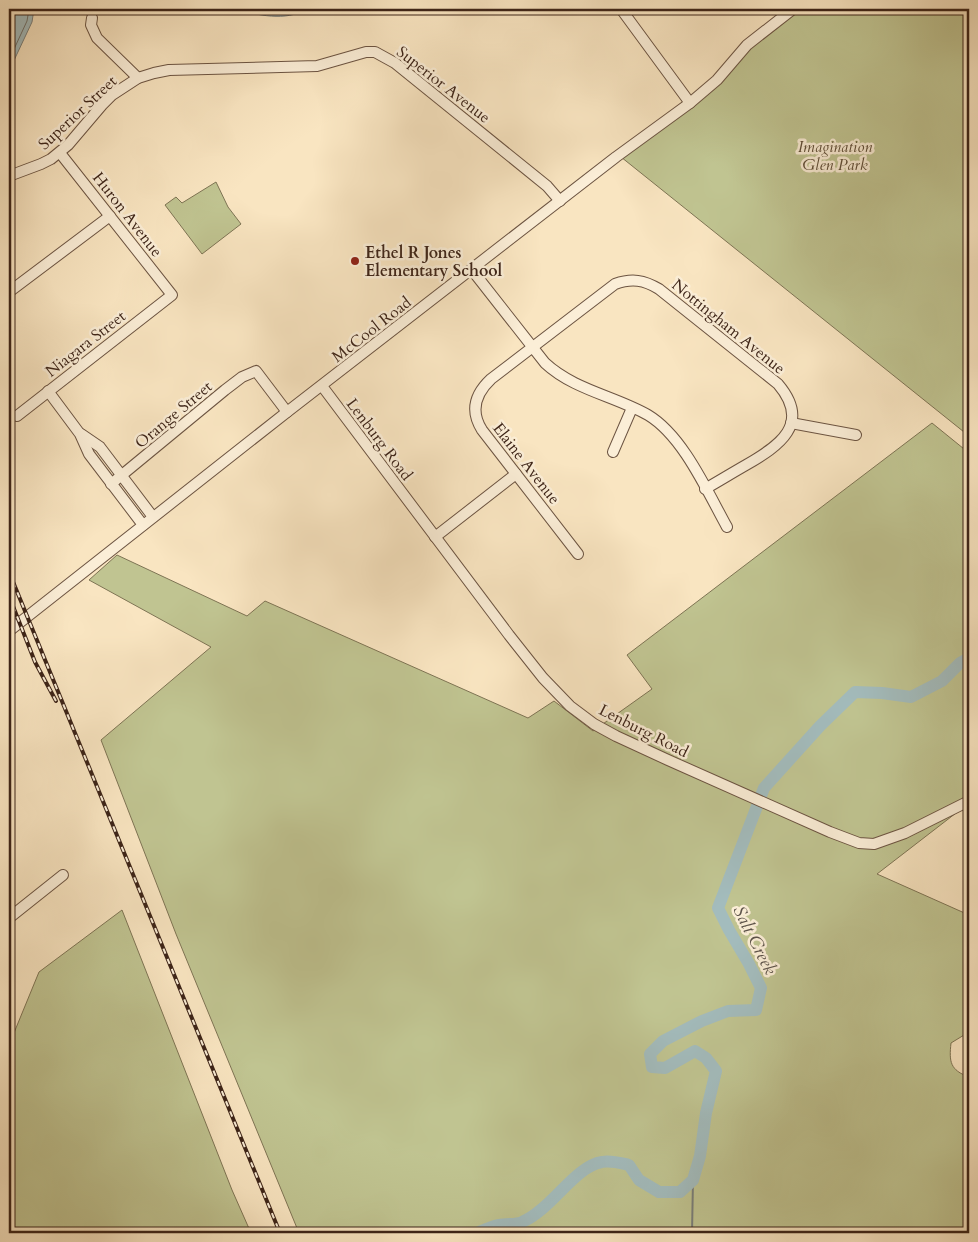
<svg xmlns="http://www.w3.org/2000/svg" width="978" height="1242" viewBox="0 0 978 1242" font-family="Cardo,serif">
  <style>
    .green { fill: #c0c491; stroke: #7e7454 }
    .water { fill: #a3bcbd; stroke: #7a7f7b }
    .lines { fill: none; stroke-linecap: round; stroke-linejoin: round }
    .shore { stroke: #70706a; stroke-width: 1 }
    .stream { stroke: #7a7f7b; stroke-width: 2 }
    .river { stroke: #a3bcbd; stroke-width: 12 }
    .minor-casing { stroke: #6c5442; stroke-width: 12 }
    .minor { stroke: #fbeed7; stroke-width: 10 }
    .rail-casing { stroke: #3d2418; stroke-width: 4 }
    .rail { stroke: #fbeed7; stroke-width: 2; stroke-dasharray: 5.5; stroke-linecap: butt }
    .poi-dot { fill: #8f2418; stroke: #fbeed7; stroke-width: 2 }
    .labels { text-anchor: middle; stroke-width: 5; stroke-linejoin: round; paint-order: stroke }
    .street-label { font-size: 16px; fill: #3d2418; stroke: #fbeed7 }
    .park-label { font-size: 16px; font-style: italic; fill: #5e4c36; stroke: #fbeed7 }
    .poi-label { font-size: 16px; font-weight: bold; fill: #3d2418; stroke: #fbeed7; text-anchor: start }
    .water-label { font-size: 18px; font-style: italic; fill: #5c524a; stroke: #fbeed7 }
  </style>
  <rect width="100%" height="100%" fill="#f9e5c1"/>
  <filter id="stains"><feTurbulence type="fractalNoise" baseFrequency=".004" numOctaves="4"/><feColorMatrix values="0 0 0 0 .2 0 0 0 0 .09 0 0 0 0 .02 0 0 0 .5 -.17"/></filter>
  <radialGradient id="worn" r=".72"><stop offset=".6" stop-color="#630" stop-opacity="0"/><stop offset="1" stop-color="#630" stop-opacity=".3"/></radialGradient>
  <g class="green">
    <path d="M 800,9 L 969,9 L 969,436 L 621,157 L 747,50 Z"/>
    <path d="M 216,182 L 228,207 L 241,224 L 202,254 L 165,205 L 176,197 L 182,203 Z"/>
    <path d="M 932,423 L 969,453 L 969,803 L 877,874 L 969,915 L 969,1032 L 951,1043 C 949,1062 950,1070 969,1077 L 969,1233 L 299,1233 L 176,934 L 101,740 L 211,647 L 89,580 L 117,555 L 247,616 L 265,601 L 528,718 L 554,701 L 593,731 L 652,689 L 627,655 Z"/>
    <path d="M 122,910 L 232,1190 L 251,1233 L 9,1233 L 9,1045 L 39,972 Z"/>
  </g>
  <g class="water">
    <path d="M 9,9 L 34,9 L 32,22 L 9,71 Z"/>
    <path d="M 235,9 L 307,9 C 285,22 258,15 235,9 Z"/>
  </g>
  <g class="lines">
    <path class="shore" d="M 9,60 L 27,21 L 29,9"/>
    <path class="stream" d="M 692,1233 L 693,1180"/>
    <path class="river" d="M 477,1233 C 484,1230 492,1226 499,1225 C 507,1223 516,1225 522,1222 C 551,1210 575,1166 602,1162 C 611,1160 620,1163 629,1165 L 639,1180 L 659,1192 L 680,1192 L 693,1180 L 700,1156 L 706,1113 L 716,1071 L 706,1058 L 695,1051 L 665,1068 L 652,1067 L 650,1054 L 663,1041 L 702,1021 L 728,1011 L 756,1010 L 761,988 L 749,964 L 729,930 L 718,908 L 764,788 L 820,726 L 855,692 L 882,693 L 911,697 L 942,681 L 960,663 L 969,658"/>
    <defs>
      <g id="minor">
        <path d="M 621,9 L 690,103"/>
        <path d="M 92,18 L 91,25 L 97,38 L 138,78"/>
        <path d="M 9,176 L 41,164 L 51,159 L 68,145 L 102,105 L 112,95 L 138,78 L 154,73 L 169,70 L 317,66 L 366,52 L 375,52 L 395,63 L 547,186 L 560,201"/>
        <path d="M 472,270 L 545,363 C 574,390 615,396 648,415 C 683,436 707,491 727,527"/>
        <path d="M 9,292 L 110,216"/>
        <path d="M 322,386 L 509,635 L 543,678 L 570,706 L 594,724 L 616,736 L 668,760 L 830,832 L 859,843 L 874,844 L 905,833 L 969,801"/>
        <path d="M 48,391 L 80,434 L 89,454 L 143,525"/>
        <path d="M 17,416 L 172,295 L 60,153"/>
        <path d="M 791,423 L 856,435"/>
        <path d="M 81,434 L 100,447 L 153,517"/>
        <path d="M 613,452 L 632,408"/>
        <path d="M 111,484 L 225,390 L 242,377 L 256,371 L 287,412"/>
        <path d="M 435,537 L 516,474"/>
        <path d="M 578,554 L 482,430 C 470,411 475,394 491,379 L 615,284 C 632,278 644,280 659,289 L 778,384 C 812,424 779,446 746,465 C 732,473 719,481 705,489"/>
        <path d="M 9,631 L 287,412 L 616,157 L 690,103 L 717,80 L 747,45 L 793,9"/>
        <path d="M 9,918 L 63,875"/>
      </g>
    </defs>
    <use href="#minor" class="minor-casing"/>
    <use href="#minor" class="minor"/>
    <defs>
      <g id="rail">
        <path d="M 9,572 L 280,1233"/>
        <path d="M 9,596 L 35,662 L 56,701"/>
      </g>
    </defs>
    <use href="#rail" class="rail-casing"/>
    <use href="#rail" class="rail"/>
  </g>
  <circle class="poi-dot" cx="355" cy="261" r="5"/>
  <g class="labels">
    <g class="street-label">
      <text transform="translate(444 84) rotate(38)" y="6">Superior Avenue</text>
      <text transform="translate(77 112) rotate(-43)" y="6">Superior Street</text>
      <text transform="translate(128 214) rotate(52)" y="6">Huron Avenue</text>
      <text transform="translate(729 326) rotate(39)" y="6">Nottingham Avenue</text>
      <text transform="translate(371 329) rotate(-38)" y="6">McCool Road</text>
      <text transform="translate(85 343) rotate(-38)" y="6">Niagara Street</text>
      <text transform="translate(173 414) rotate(-40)" y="6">Orange Street</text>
      <text transform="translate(380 439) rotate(53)" y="6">Lenburg Road</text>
      <text transform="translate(527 463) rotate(52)" y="6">Elaine Avenue</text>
      <text transform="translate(644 730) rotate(27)" y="6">Lenburg Road</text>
    </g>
    <g class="park-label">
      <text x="835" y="152">Imagination<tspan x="835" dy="18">Glen Park</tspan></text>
    </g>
    <g class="poi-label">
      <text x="365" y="258">Ethel R Jones<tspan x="365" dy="18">Elementary School</tspan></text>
    </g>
    <g class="water-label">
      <text transform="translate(755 940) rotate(63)" y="6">Salt Creek</text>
    </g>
  </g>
  <rect width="978" height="1242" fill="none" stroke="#f9e5c1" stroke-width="30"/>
  <rect x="10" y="10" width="958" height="1222" fill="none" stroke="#3d2418" stroke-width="2.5"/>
  <rect x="15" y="15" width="948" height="1212" fill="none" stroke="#3d2418"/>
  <rect width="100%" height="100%" filter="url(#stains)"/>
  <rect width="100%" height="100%" fill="url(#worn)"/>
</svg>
